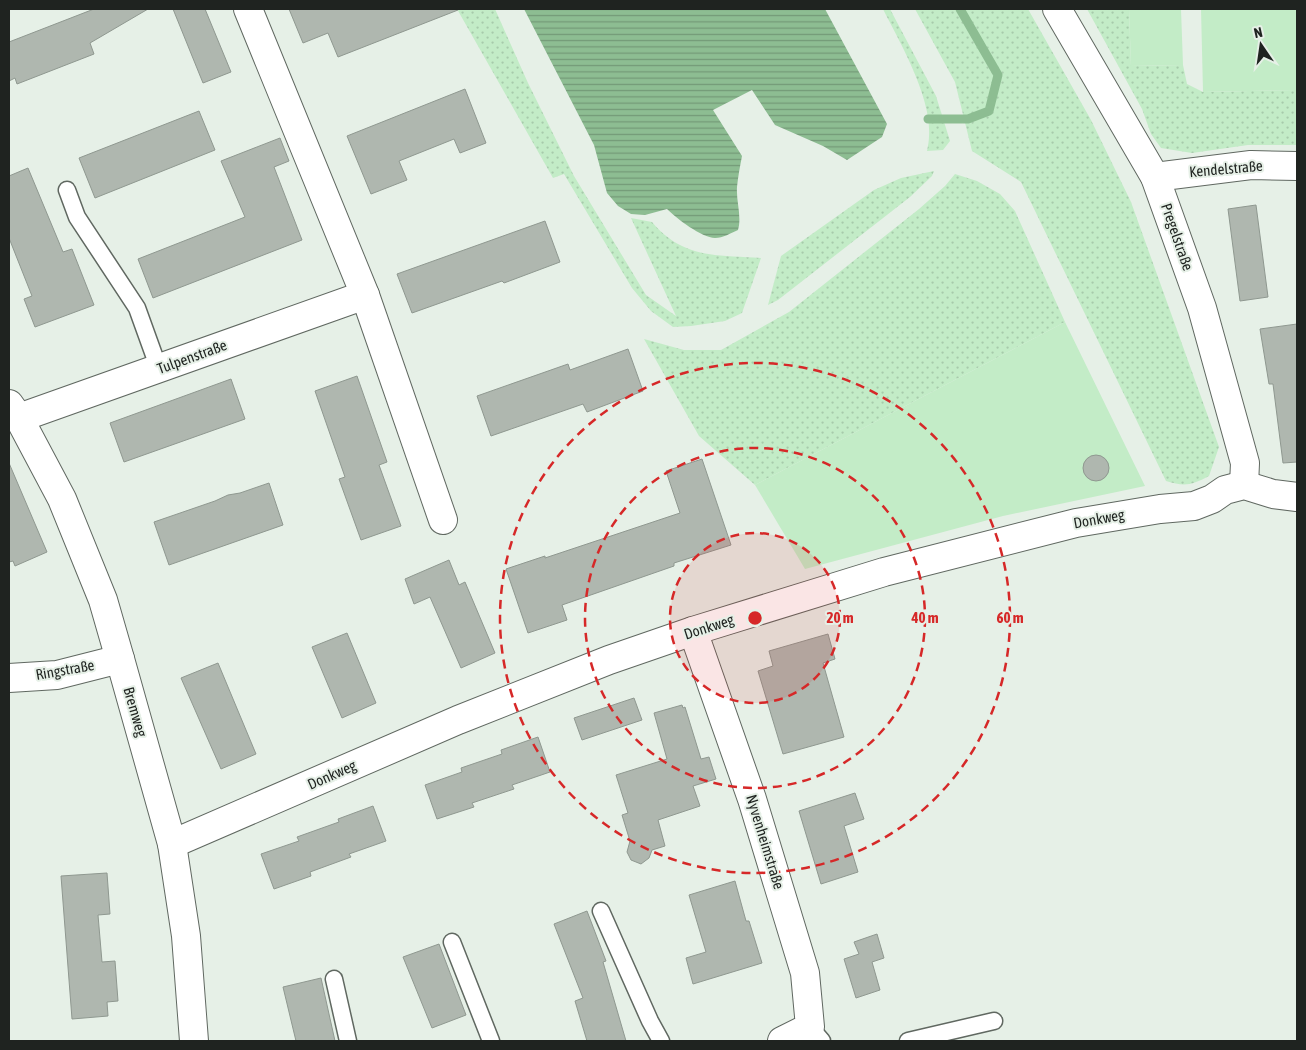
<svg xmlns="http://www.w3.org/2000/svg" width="1306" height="1050" viewBox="0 0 1306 1050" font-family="'Asap Condensed',sans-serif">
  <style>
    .grass { fill: url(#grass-dots) }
    .green { fill: #c3ecc7 }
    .water { fill: url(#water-rules) }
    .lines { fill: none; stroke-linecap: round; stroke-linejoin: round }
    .stream { stroke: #8dbd92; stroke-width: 9 }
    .building { fill: #afb7af; stroke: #8f9890 }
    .service-casing { stroke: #606861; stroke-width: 19 }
    .minor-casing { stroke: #606861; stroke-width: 30 }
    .service { stroke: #fff; stroke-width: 16 }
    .minor { stroke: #fff; stroke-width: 28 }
    .ring { fill: none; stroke: #d62828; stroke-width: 2.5; stroke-dasharray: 9 6 }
    .labels { text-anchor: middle; stroke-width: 4; stroke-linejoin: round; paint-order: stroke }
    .street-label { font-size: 15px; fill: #1f2320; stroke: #e6f0e7 }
    .centre { fill: #d62828; stroke: #e6f0e7; stroke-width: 2.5 }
    .ring-label { font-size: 15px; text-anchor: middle; font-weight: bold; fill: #d62828; stroke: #e6f0e7; stroke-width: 4; stroke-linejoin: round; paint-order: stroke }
  </style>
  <defs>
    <pattern id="grass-dots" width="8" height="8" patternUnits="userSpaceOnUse" patternTransform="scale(1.25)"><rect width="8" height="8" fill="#c3ecc7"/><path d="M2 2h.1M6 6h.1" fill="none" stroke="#a7caab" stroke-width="1.8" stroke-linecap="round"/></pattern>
    <pattern id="water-rules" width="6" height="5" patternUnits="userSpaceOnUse" patternTransform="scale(1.25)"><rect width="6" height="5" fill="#8dbd92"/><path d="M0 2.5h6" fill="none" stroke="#739977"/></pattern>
  </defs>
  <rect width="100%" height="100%" fill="#e6f0e7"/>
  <g class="grass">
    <path d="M 457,9 L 495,9 L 528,83 L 574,176 L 646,295 L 676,316 L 631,218 L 652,222 C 683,259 717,255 761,258 L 742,313 L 725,321 L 691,326 L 673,327 L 651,311 L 632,288 L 564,174 L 553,178 Z"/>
    <path d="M 883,9 L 890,9 L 936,96 L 950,141 L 943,150 L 927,151 C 939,108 902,47 883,9 Z"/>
    <path d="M 915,9 L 1028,9 L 1091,120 L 1131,202 L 1219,447 L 1209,476 C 1192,485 1185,487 1166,481 L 1021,182 L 972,151 L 955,82 Z"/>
    <path d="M 1087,9 L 1129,9 L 1131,66 L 1183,65 L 1187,84 L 1203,92 L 1297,90 L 1297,145 L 1248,145 L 1192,153 L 1161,148 L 1151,134 L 1142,109 Z"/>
    <path d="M 934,171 L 932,176 L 910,197 L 778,300 L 768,305 L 781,256 L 874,190 L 901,178 Z"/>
    <path d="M 955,174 L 977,181 L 1000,194 L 1015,211 L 1065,322 L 755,485 L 699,436 L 644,339 L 684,350 L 721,350 L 789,312 L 919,209 L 945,186 Z"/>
  </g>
  <g class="green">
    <path d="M 1129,9 L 1181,9 L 1183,65 L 1131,66 Z"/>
    <path d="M 1201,9 L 1297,9 L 1297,90 L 1203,92 Z"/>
    <path d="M 1065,322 L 1145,486 L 1003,516 L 805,569 L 755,485 Z"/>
  </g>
  <path class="water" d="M 524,9 L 825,9 L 887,124 L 882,137 L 847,160 L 823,146 L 775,125 L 752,90 L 713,110 L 742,156 C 740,166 738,177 737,187 C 736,202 742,216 738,230 C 731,233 723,238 715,238 C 702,238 676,218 667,209 L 645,215 L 631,214 L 618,206 L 607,193 L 594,145 Z"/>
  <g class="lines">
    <path class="stream" d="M 928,119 L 968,119 L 989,111 L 998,75 L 960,9"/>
  </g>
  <g class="building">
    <path d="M 94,9 L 148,9 L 90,43 L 94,54 L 17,84 L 15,78 L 9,81 L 9,42 Z"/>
    <path d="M 173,9 L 205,9 L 231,72 L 203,83 Z"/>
    <path d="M 289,9 L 458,9 L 458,10 L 338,57 L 328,33 L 303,43 Z"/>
    <path d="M 465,89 L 486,143 L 460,153 L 454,139 L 399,161 L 407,180 L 371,194 L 347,136 Z"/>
    <path d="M 199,111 L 215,150 L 95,198 L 79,158 Z"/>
    <path d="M 280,138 L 289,161 L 274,167 L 302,240 L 153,298 L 138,259 L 245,217 L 221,161 Z"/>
    <path d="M 28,168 L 63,252 L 72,249 L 94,305 L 35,327 L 24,299 L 32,296 L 9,238 L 9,176 Z"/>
    <path d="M 1256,205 L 1268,297 L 1240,301 L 1228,209 Z"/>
    <path d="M 545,221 L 560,262 L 504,283 L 502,281 L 412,313 L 397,274 Z"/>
    <path d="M 1297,324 L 1297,462 L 1283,463 L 1273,384 L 1269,384 L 1260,329 Z"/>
    <path d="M 628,349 L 643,391 L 587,412 L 583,404 L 491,436 L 477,396 L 568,364 L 570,370 Z"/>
    <path d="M 357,376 L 387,462 L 379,465 L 401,526 L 361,540 L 339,479 L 345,477 L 315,391 Z"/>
    <path d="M 231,379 L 245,419 L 124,462 L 110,423 Z"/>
    <circle cx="1096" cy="468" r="13"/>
    <path d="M 702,459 L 731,545 L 674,563 L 674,566 L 562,605 L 567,620 L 528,633 L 506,569 L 545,556 L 545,558 L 680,513 L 666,471 Z"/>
    <path d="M 9,463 L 47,552 L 15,566 L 13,561 L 9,562 Z"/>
    <path d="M 269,483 L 283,525 L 169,565 L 154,522 L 215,501 L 228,495 L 240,493 Z"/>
    <path d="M 449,560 L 459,585 L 465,582 L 495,653 L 461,668 L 430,597 L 414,604 L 405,579 Z"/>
    <path d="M 347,633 L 376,703 L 342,718 L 312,647 Z"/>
    <path d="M 828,634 L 835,659 L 823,663 L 844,737 L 783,754 L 758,671 L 773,666 L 769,651 Z"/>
    <path d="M 218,663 L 256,754 L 221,769 L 181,678 Z"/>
    <path d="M 634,698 L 642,720 L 582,740 L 574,718 Z"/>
    <path d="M 682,705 L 683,708 L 685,707 L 701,759 L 709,757 L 716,779 L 693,786 L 700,806 L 658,820 L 665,846 L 652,850 L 649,858 L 641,864 L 631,860 L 627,852 L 630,841 L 622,815 L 628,813 L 616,775 L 667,759 L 654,713 Z"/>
    <path d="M 538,737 L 550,772 L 512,785 L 514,789 L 472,803 L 474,807 L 437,819 L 425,785 L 462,772 L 461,768 L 502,754 L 501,750 Z"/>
    <path d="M 855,793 L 864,819 L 844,826 L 858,872 L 821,884 L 799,811 Z"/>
    <path d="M 373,806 L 386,841 L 349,854 L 351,857 L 310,872 L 311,876 L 274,889 L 261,854 L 299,841 L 297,837 L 339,822 L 338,819 Z"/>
    <path d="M 107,873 L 110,914 L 98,915 L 102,962 L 115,961 L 118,1001 L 107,1002 L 108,1016 L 72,1019 L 61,876 Z"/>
    <path d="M 735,881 L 746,921 L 749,921 L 762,963 L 693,984 L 686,958 L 706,952 L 689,895 Z"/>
    <path d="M 587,911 L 606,961 L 603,962 L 626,1041 L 587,1041 L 575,1001 L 583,998 L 554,924 Z"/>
    <path d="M 877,934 L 884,958 L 872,962 L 880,990 L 856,998 L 844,959 L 859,954 L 854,942 Z"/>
    <path d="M 439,944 L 466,1015 L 432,1028 L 403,957 Z"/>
    <path d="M 321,978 L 335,1041 L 296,1041 L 283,987 Z"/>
  </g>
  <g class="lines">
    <defs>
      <g id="service">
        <path d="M 67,190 L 77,217 L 137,308 L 159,369"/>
        <path d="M 601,911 L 650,1021 L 661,1041"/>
        <path d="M 452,942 L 491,1041"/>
        <path d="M 334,979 L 348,1041"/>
        <path d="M 810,1027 L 822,1041"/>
        <path d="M 908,1041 L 994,1021"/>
      </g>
      <g id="minor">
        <path d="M 1057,9 L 1155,177 L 1202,308 L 1245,463 L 1244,485"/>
        <path d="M 1155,177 L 1251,165 L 1297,166"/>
        <path d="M 365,295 L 443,520"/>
        <path d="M 9,404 L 19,418 L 62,499 L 103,600 L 120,659 L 172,844 L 186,936 L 194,1041"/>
        <path d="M 19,418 L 365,295 L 248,9"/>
        <path d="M 693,631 L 752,799 L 805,973 L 810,1027 L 782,1041"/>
        <path d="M 9,678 L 57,675 L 120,659"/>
        <path d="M 172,844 L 458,720 L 609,660 L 693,631 L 884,572 L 1076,523 L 1160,509 L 1194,506 L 1212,499 L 1225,490 L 1244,485 L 1273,494 L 1297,497"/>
      </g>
    </defs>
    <use href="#service" class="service-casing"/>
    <use href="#minor" class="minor-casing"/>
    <use href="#service" class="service"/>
    <use href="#minor" class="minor"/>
  </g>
  <circle cx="755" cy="618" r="85" fill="#d62828" fill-opacity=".12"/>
  <g class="ring">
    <circle cx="755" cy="618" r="85"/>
    <circle cx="755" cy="618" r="170"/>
    <circle cx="755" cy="618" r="255"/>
  </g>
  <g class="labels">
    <g class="street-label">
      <text transform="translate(1226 169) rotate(-5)" y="5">Kendelstraße</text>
      <text transform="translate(1177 237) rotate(71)" y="5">Pregelstraße</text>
      <text transform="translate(192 357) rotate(-20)" y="5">Tulpenstraße</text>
      <text transform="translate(1099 519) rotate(-10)" y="5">Donkweg</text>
      <text transform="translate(709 627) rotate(-18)" y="5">Donkweg</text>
      <text transform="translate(65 670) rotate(-10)" y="5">Ringstraße</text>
      <text transform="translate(135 712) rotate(74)" y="5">Bremweg</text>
      <text transform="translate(332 775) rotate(-24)" y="5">Donkweg</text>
      <text transform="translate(765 842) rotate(73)" y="5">Nyvenheimstraße</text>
    </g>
  </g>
  <circle cx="755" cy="618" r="8" class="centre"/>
  <g class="ring-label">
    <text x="840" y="623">20 m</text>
    <text x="925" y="623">40 m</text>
    <text x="1010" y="623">60 m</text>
  </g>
  <rect width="1306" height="1050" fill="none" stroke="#1f2320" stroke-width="20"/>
  <g transform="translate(1261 45) rotate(347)" stroke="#e6f0e7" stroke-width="4" paint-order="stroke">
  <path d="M0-4L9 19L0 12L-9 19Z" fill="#1f2320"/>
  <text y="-8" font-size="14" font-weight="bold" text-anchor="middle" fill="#1f2320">N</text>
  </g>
</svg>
